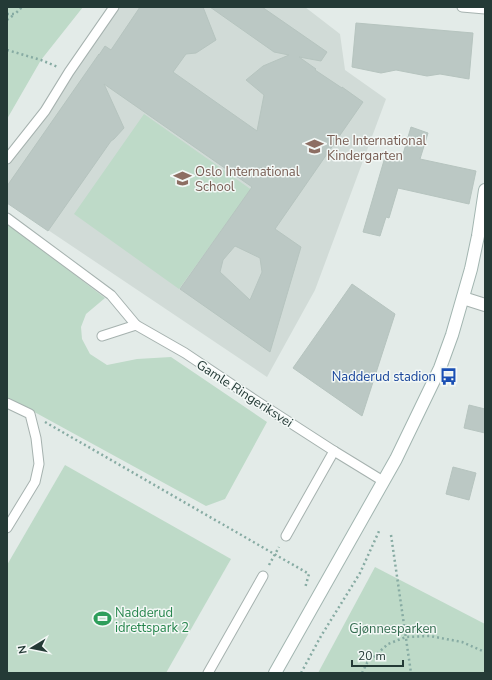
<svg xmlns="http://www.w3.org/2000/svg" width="492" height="680" viewBox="0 0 492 680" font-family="'Nunito Sans',sans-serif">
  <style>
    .built { fill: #d1dbd7 }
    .green { fill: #bedac8 }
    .building { fill: #bbc8c4; stroke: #b6c4bf; fill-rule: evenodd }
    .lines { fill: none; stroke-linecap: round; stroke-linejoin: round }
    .lane-casing { stroke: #a6b2af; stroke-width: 11 }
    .street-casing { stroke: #a6b2af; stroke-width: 14 }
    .secondary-casing { stroke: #a2b5b0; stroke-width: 14 }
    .path { stroke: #87aba3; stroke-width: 2.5; stroke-dasharray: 2 3; stroke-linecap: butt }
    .lane { stroke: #fff; stroke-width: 9 }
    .street { stroke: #fff; stroke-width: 12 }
    .secondary { stroke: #fff; stroke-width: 12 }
    .labels { text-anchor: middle; stroke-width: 3; stroke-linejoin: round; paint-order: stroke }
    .education-label { font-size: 13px; fill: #785e54; stroke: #f3f8f6; text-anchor: start }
    .transit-label { font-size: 13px; fill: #164399; stroke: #f3f8f6; text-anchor: end }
    .street-label { font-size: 13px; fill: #243a36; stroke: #f3f8f6 }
    .leisure-label { font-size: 13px; fill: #27864d; stroke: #f3f8f6; text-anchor: start }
    .park-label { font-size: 13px; fill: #336c4f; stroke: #f3f8f6 }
  </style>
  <rect width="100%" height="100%" fill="#e3ebe8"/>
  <path class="built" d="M 115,7 L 305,7 L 340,34 L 345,70 L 386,99 L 315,290 L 267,377 L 48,230 L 7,197 L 7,159 Z"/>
  <g class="green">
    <path d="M 7,7 L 83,7 L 41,60 L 7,119 Z"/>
    <path d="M 144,114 L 259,195 L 239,206 L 179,289 L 74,214 Z"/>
    <path d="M 7,223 L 105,298 L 86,314 L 81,327 L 82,339 L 90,354 L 107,365 L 137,359 L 171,357 L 267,422 L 225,499 L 206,506 L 7,397 Z"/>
    <path d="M 65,465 L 231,559 L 166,673 L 7,673 L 7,565 Z"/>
    <path d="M 375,567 L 485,624 L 485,673 L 318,673 Z"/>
  </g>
  <g class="building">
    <path d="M 140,7 L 203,7 L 216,40 L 196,53 L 186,54 L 173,72 L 257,131 L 264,95 L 246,80 L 263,66 L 289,55 L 274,52 L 210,7 L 262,7 L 327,52 L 321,61 L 299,57 L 316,69 L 315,70 L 342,88 L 342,87 L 363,102 L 275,229 L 301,247 L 270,352 L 180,289 L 252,187 L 104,84 L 124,128 L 114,139 L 111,141 L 48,231 L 7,203 L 7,186 L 99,54 L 99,55 L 105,46 L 111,50 ZM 235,246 L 260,258 L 262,272 L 250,300 L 220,272 L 223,260 Z"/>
    <path d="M 356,23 L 473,33 L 469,79 L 440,74 L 427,76 L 396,70 L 381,73 L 352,67 Z"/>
    <path d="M 411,127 L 428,133 L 420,159 L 476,171 L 469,204 L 398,188 L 389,218 L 386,217 L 380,236 L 363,232 L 385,157 L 401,161 Z"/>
    <path d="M 352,284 L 395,314 L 362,416 L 293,368 Z"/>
    <path d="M 469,405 L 485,409 L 485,433 L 464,428 Z"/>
    <path d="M 453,467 L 476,473 L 469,500 L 446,494 Z"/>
  </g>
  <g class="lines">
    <defs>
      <g id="lane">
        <path d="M 462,7 L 485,9"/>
        <path d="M 7,159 L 45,111 L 69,72 L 114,7"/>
        <path d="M 7,218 L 111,295 L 136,325"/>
        <path d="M 102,336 L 136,325 L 185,353 L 255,400 L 334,451 L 383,481"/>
        <path d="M 7,403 L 30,414 L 36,438 L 39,464 L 35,482 L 7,528"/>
        <path d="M 286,536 L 334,451"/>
        <path d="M 208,673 L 263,576"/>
      </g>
      <path id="street" d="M 463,298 L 485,305"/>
      <path id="secondary" d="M 275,673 L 396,459 L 440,368 L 452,335 L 471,269 L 478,236 L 485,190"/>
    </defs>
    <use href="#lane" class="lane-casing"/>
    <use href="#street" class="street-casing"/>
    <use href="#secondary" class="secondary-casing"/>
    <g class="path">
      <path d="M 7,14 L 15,14 L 22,7"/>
      <path d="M 7,20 L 15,14"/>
      <path d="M 7,50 L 41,60 L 58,67"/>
      <path d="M 45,422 L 309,574 L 305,588"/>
      <path d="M 391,535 L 411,673"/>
      <path d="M 269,565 L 279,547"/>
      <path d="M 301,673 L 321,636 L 360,573 L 380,529"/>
      <path d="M 362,673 L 367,663 L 388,644 L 406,637 L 430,636 L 462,642 L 485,652"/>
    </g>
    <use href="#lane" class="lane"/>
    <use href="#street" class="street"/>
    <use href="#secondary" class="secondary"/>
  </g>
  <defs>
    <symbol id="school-bare" viewBox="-9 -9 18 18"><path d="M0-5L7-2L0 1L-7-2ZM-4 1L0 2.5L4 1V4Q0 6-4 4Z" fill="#8d6e63" stroke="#f3f8f6" stroke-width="2.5" paint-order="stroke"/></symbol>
    <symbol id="bus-bare" viewBox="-9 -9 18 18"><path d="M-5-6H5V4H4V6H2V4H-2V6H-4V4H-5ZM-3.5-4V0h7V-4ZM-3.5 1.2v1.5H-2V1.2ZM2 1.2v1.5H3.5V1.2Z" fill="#1a4fb4" stroke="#f3f8f6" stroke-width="2.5" paint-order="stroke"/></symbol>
    <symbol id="stadium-bare" viewBox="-9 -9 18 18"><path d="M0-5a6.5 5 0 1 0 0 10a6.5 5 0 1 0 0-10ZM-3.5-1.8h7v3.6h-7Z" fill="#2e9e5b" stroke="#f3f8f6" stroke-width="2.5" paint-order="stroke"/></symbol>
  </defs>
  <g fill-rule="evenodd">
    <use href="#school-bare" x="302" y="134" width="25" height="25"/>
    <use href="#school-bare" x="170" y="166" width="25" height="25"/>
    <use href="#bus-bare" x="436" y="364" width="25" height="25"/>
    <use href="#stadium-bare" x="90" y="606" width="25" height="25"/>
  </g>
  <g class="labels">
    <g class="education-label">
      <text x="327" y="145">The International<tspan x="327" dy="15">Kindergarten</tspan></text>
      <text x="195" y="176">Oslo International<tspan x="195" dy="15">School</tspan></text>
    </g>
    <g class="transit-label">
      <text x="436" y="381">Nadderud stadion</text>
    </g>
    <g class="street-label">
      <text transform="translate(245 393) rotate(33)" y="5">Gamle Ringeriksvei</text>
    </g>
    <g class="leisure-label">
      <text x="115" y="617">Nadderud<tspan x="115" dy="15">idrettspark 2</tspan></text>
    </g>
    <g class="park-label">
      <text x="393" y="633">Gjønnesparken</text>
    </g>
  </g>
  <rect width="492" height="680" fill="none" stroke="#243a36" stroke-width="16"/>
  <g transform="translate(32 648) rotate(260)" stroke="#f3f8f6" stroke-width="3" paint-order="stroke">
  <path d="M0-3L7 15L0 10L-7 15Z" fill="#243a36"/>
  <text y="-6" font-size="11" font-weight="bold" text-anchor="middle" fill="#243a36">N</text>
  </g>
  <path d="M352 660v6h51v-6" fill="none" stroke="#243a36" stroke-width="2"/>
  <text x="358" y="660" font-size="12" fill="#243a36" stroke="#f3f8f6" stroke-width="3" paint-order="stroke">20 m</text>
</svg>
